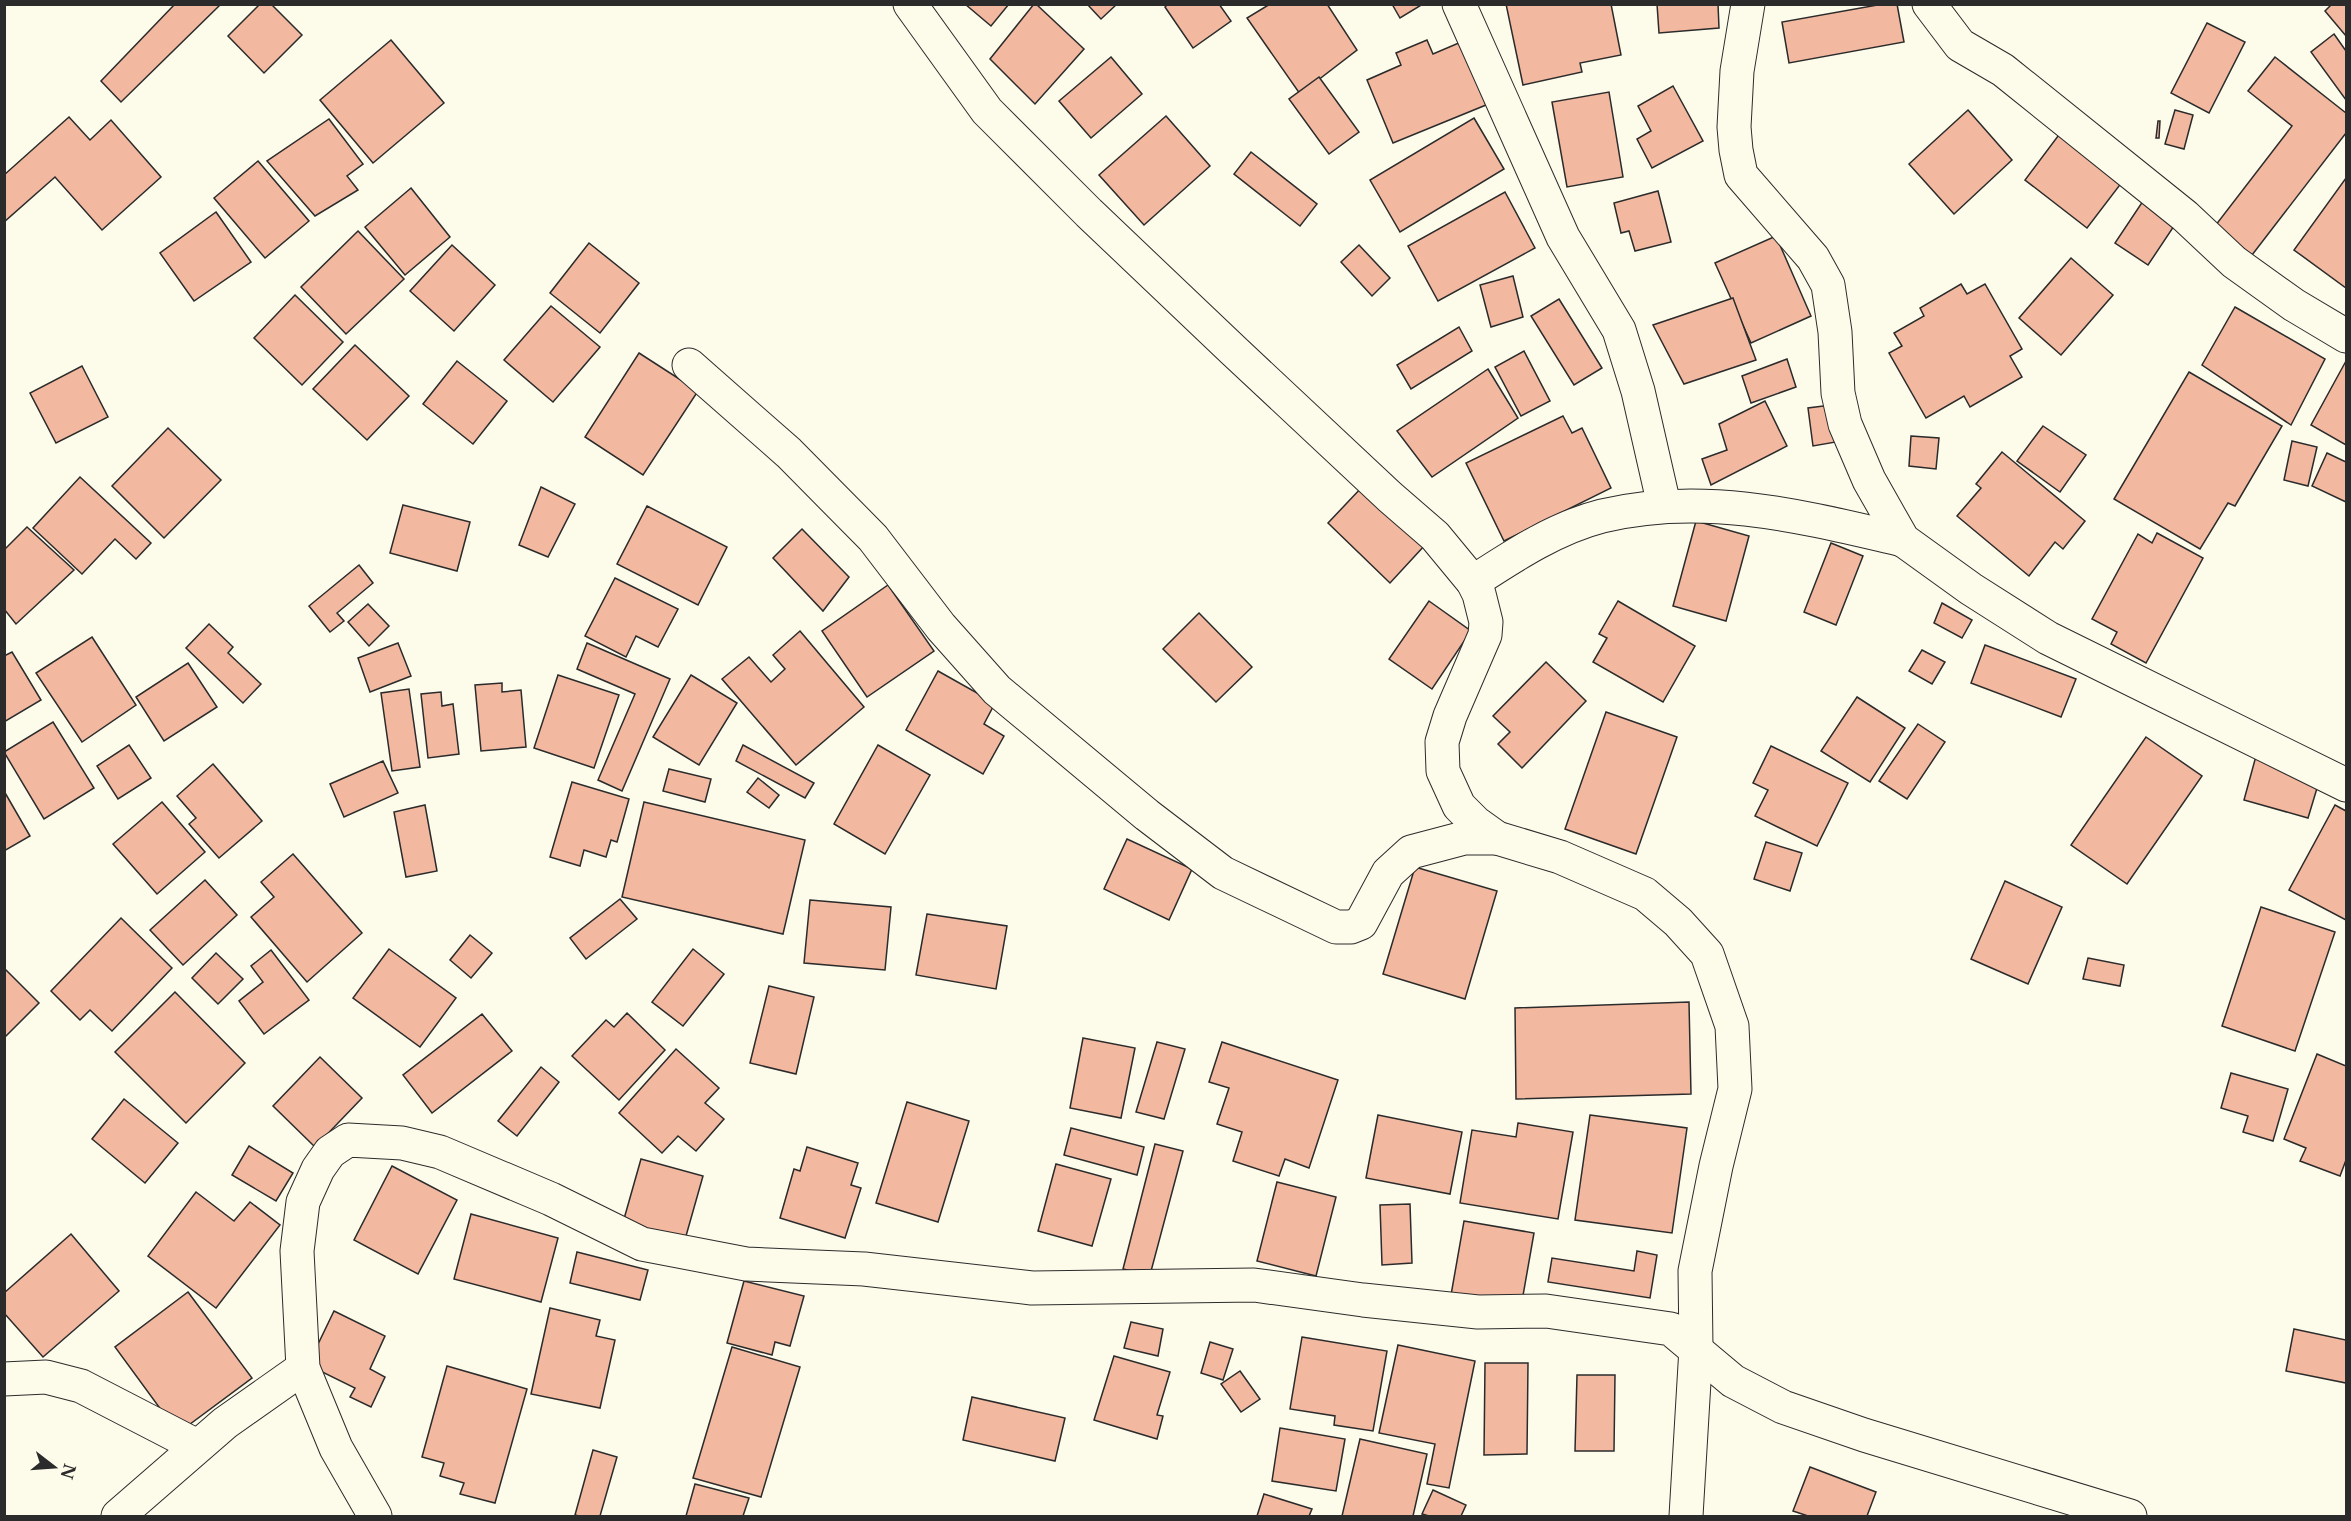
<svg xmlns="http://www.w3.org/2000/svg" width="2351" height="1521" viewBox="0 0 2351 1521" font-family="'Libre Baskerville',serif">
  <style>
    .building { fill: #f2b8a0; stroke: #2b2b2b; stroke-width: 1.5 }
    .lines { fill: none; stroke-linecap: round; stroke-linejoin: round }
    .street-casing { stroke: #2b2b2b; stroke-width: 35 }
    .street { stroke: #fdfbea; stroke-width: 33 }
  </style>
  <rect width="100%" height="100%" fill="#fdfbea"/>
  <g class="building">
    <path d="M 175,4 L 221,4 L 121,102 L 101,81 Z"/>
    <path d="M 260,4 L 271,4 L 302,35 L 264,73 L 228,36 Z"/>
    <path d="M 965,4 L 1009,4 L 991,26 Z"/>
    <path d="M 1034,4 L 1036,4 L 1084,49 L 1035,104 L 990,59 Z"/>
    <path d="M 1087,4 L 1117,4 L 1101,19 Z"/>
    <path d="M 1168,4 L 1219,4 L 1231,21 L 1193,48 L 1165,7 Z"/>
    <path d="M 1270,4 L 1327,4 L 1357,50 L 1300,94 L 1247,18 Z"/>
    <path d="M 1392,4 L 1423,4 L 1400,18 Z"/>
    <path d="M 1506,4 L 1611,4 L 1621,55 L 1580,63 L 1582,72 L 1523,85 Z"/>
    <path d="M 1657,4 L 1718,4 L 1719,28 L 1659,33 Z"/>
    <path d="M 1883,4 L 1897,4 L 1904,42 L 1789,63 L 1782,22 Z"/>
    <path d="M 2332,4 L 2346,4 L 2346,36 L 2325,11 Z"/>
    <path d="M 2207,23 L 2245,42 L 2209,113 L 2171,93 Z"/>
    <path d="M 2334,34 L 2346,51 L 2346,100 L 2311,52 Z"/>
    <path d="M 391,40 L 444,103 L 373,163 L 320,100 Z"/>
    <path d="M 1427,40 L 1433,54 L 1461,42 L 1486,105 L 1393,143 L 1367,80 L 1401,65 L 1396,53 Z"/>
    <path d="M 1111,57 L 1142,94 L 1091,138 L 1059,101 Z"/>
    <path d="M 2275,57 L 2346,113 L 2346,133 L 2252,255 L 2215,226 L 2292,126 L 2248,91 Z"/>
    <path d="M 1319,77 L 1359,132 L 1329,154 L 1289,99 Z"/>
    <path d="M 1673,86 L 1703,141 L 1652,168 L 1637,139 L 1651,131 L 1638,106 Z"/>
    <path d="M 1609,92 L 1623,177 L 1567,187 L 1552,102 Z"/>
    <path d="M 1968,110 L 2012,160 L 1954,214 L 1909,164 Z"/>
    <path d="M 2175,110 L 2193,115 L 2184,149 L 2165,144 Z"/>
    <path d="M 1166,116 L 1210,166 L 1144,225 L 1099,175 Z"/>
    <path d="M 69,117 L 90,140 L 111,120 L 161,177 L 102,230 L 55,177 L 4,222 L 4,175 Z"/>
    <path d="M 1474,118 L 1504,169 L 1400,232 L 1370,180 Z"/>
    <path d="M 329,119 L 363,164 L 347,176 L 358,190 L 315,216 L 267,161 Z"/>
    <path d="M 2158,121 L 2160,121 L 2159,138 L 2156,138 Z"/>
    <path d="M 2067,124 L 2129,173 L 2087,228 L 2025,180 Z"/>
    <path d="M 1251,152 L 1317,204 L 1300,226 L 1234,174 Z"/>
    <path d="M 258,161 L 309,221 L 265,258 L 214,198 Z"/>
    <path d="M 2346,178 L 2346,288 L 2294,250 Z"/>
    <path d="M 411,188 L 450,237 L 405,275 L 365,227 Z"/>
    <path d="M 1658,191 L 1671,242 L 1635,251 L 1629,231 L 1621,233 L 1614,203 Z"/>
    <path d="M 1505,192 L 1535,248 L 1438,301 L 1408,246 Z"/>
    <path d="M 2145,198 L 2178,220 L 2148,265 L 2115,243 Z"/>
    <path d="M 216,212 L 251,262 L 194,301 L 160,253 Z"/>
    <path d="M 358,231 L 404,279 L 346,334 L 301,287 Z"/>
    <path d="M 1776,236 L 1811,316 L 1751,343 L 1715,263 Z"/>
    <path d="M 589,243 L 639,283 L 600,333 L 550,293 Z"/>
    <path d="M 452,245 L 495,285 L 454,331 L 410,291 Z"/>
    <path d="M 1359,245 L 1390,278 L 1372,296 L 1341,262 Z"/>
    <path d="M 2071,258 L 2113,295 L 2061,355 L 2019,318 Z"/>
    <path d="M 1513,276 L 1523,317 L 1491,327 L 1480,285 Z"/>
    <path d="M 1961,284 L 1967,294 L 1985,284 L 2022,349 L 2010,356 L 2022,377 L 1970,407 L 1964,396 L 1926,418 L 1889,353 L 1902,346 L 1894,333 L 1924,316 L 1920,308 Z"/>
    <path d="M 295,295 L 343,342 L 302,385 L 254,338 Z"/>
    <path d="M 1733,298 L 1756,360 L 1684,384 L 1653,325 Z"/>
    <path d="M 1559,299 L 1602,368 L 1574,385 L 1531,316 Z"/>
    <path d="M 551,306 L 600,347 L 553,402 L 504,360 Z"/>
    <path d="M 2235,307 L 2325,359 L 2291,425 L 2202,365 Z"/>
    <path d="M 1459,327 L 1472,351 L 1411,389 L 1397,365 Z"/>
    <path d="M 355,345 L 409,396 L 367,440 L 313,389 Z"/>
    <path d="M 1524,351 L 1550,401 L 1521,416 L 1495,367 Z"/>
    <path d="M 639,353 L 698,391 L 643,475 L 585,437 Z"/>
    <path d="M 1787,359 L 1796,387 L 1751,403 L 1742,376 Z"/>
    <path d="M 457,361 L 507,401 L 473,444 L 423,404 Z"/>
    <path d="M 2346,361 L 2346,445 L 2311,425 Z"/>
    <path d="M 82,366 L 108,417 L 56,443 L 30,393 Z"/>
    <path d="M 1488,369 L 1518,418 L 1432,477 L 1397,431 Z"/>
    <path d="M 2189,372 L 2282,426 L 2235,506 L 2228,503 L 2200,549 L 2114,499 Z"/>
    <path d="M 1765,401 L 1787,446 L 1711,485 L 1702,459 L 1727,450 L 1719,424 Z"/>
    <path d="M 1831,405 L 1836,442 L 1813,446 L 1808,408 Z"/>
    <path d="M 1563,416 L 1572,433 L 1582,428 L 1611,488 L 1504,541 L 1466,463 Z"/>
    <path d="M 2043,426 L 2086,455 L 2060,492 L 2017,461 Z"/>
    <path d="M 168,428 L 221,480 L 164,538 L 112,486 Z"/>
    <path d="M 1911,436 L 1939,438 L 1936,469 L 1909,466 Z"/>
    <path d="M 2292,441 L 2317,447 L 2308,486 L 2284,480 Z"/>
    <path d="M 2002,452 L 2085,521 L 2063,549 L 2055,542 L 2029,576 L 1957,516 L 1981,488 L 1976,484 Z"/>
    <path d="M 2327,453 L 2346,462 L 2346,502 L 2312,486 Z"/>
    <path d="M 80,477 L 151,543 L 136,559 L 115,539 L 82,574 L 33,528 Z"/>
    <path d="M 1363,486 L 1425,545 L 1390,583 L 1328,523 Z"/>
    <path d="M 541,487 L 575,504 L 548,557 L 519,545 Z"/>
    <path d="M 403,505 L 470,522 L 457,571 L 390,553 Z"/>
    <path d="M 647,506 L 727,547 L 698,605 L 617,564 Z"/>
    <path d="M 1696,521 L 1749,536 L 1726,621 L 1673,606 Z"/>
    <path d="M 27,527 L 74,570 L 16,624 L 4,609 L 4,550 Z"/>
    <path d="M 802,529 L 849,577 L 823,611 L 773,558 Z"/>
    <path d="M 2157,533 L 2203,558 L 2146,663 L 2111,644 L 2117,632 L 2092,619 L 2138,534 L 2152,543 Z"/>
    <path d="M 1831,543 L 1863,556 L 1836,625 L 1804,612 Z"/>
    <path d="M 359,565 L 373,583 L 337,613 L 344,621 L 330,632 L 309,606 Z"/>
    <path d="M 615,578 L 678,609 L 658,647 L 636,636 L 626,657 L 585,636 Z"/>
    <path d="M 888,585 L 934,651 L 867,697 L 822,631 Z"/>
    <path d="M 1429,601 L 1471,631 L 1432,689 L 1389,659 Z"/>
    <path d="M 1618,601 L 1695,646 L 1663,702 L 1593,662 L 1607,638 L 1599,634 Z"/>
    <path d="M 1942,603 L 1972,620 L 1962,638 L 1934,623 Z"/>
    <path d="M 368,604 L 389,626 L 369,646 L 348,622 Z"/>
    <path d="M 1199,613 L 1252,667 L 1216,702 L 1163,649 Z"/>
    <path d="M 209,624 L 233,647 L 228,653 L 261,684 L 243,703 L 186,648 Z"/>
    <path d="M 800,631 L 864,707 L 796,765 L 722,679 L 749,657 L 771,682 L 785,669 L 773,655 Z"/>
    <path d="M 92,637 L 136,705 L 82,742 L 36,673 Z"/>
    <path d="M 398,643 L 411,676 L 370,692 L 358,658 Z"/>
    <path d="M 587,643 L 670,679 L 622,791 L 598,780 L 635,694 L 577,669 Z"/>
    <path d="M 1985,645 L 2076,679 L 2061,717 L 1971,683 Z"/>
    <path d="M 1922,650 L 1945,662 L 1932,684 L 1909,671 Z"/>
    <path d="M 12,652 L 41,700 L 4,722 L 4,656 Z"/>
    <path d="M 1546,662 L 1586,701 L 1522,768 L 1498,744 L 1510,732 L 1493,716 Z"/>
    <path d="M 188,663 L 217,707 L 164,741 L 136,697 Z"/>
    <path d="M 938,671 L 995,703 L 984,724 L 1004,736 L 983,774 L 906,730 Z"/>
    <path d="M 558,675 L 619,695 L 594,768 L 534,748 Z"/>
    <path d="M 691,675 L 737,703 L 699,765 L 653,737 Z"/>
    <path d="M 502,683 L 502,692 L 521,690 L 526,747 L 481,751 L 475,685 Z"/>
    <path d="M 409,689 L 420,767 L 392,771 L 381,693 Z"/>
    <path d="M 441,692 L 442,706 L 453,704 L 459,754 L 428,758 L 421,694 Z"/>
    <path d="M 1857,697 L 1905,728 L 1870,782 L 1821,751 Z"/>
    <path d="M 1606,712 L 1677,737 L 1636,854 L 1565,829 Z"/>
    <path d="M 53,722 L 94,788 L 44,819 L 4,752 Z"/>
    <path d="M 1918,724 L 1945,742 L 1907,799 L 1879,781 Z"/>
    <path d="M 2146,737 L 2202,776 L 2127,884 L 2071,845 Z"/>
    <path d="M 129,745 L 151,778 L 118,799 L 97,766 Z"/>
    <path d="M 743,745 L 814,783 L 805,798 L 736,761 Z"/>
    <path d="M 878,745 L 930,775 L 885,854 L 834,824 Z"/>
    <path d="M 1771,746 L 1848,783 L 1817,846 L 1755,816 L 1768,790 L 1753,783 Z"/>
    <path d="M 2256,756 L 2321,775 L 2308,818 L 2244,800 Z"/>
    <path d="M 383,761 L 398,793 L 344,817 L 330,784 Z"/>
    <path d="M 213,764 L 262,821 L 219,858 L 189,824 L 196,818 L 177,796 Z"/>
    <path d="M 669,769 L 711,779 L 705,802 L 663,791 Z"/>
    <path d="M 758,778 L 779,795 L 769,808 L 747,792 Z"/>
    <path d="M 572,782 L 629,799 L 617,842 L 611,840 L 606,857 L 584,850 L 580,866 L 550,857 Z"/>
    <path d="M 4,791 L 30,836 L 4,851 Z"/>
    <path d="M 162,802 L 205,852 L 157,894 L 113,844 Z"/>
    <path d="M 644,802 L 805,840 L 783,934 L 622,897 Z"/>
    <path d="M 425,805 L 437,871 L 406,877 L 394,812 Z"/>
    <path d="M 2335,805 L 2346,811 L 2346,920 L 2289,890 Z"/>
    <path d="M 1127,839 L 1192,869 L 1169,920 L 1104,889 Z"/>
    <path d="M 1766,842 L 1802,853 L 1790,891 L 1754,879 Z"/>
    <path d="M 293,854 L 362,933 L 307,982 L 251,917 L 274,897 L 261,882 Z"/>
    <path d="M 1415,867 L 1497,891 L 1465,999 L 1383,974 Z"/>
    <path d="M 205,880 L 237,915 L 183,965 L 150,930 Z"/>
    <path d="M 2005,881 L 2062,907 L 2028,984 L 1971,959 Z"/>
    <path d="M 620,899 L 637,919 L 586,959 L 570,938 Z"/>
    <path d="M 810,900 L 891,907 L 885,970 L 804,963 Z"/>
    <path d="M 2261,907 L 2335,932 L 2295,1051 L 2222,1026 Z"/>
    <path d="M 927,914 L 1007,926 L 996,989 L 916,975 Z"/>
    <path d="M 121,918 L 172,968 L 112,1031 L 90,1010 L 80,1020 L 51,991 Z"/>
    <path d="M 470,935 L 492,953 L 471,978 L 450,960 Z"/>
    <path d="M 389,949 L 456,998 L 420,1047 L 353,998 Z"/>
    <path d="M 693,949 L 724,974 L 683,1026 L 652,1002 Z"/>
    <path d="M 271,950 L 309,1000 L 264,1034 L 239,1001 L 263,982 L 251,966 Z"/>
    <path d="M 216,953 L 243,979 L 218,1004 L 192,978 Z"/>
    <path d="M 2088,958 L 2124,965 L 2120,986 L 2083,979 Z"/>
    <path d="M 4,968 L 39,1003 L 4,1038 Z"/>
    <path d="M 769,986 L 814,997 L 796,1074 L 750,1063 Z"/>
    <path d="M 175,992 L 245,1063 L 186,1123 L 115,1052 Z"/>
    <path d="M 1689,1002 L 1691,1094 L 1516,1099 L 1515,1008 Z"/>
    <path d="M 627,1013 L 665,1050 L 619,1100 L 572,1056 L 606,1020 L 614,1027 Z"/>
    <path d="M 482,1014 L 512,1051 L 432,1113 L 403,1075 Z"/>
    <path d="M 1083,1038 L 1135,1048 L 1121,1118 L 1070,1108 Z"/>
    <path d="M 1157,1042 L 1185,1049 L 1164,1119 L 1136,1112 Z"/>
    <path d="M 1222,1042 L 1338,1080 L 1309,1168 L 1285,1159 L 1279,1176 L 1233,1161 L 1242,1132 L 1217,1124 L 1229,1088 L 1209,1082 Z"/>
    <path d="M 676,1049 L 719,1088 L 705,1103 L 724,1119 L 696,1151 L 678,1136 L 662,1153 L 619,1113 Z"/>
    <path d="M 2317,1054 L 2346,1066 L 2346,1160 L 2340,1176 L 2300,1161 L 2306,1148 L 2284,1139 Z"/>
    <path d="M 320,1057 L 362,1098 L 315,1147 L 273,1106 Z"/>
    <path d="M 541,1067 L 559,1082 L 517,1136 L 498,1121 Z"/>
    <path d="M 2231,1073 L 2288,1089 L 2273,1141 L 2243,1132 L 2248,1116 L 2221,1108 Z"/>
    <path d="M 124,1099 L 178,1143 L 145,1183 L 92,1139 Z"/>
    <path d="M 907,1102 L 969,1121 L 938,1222 L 876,1203 Z"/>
    <path d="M 1378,1115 L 1462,1132 L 1450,1194 L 1366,1178 Z"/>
    <path d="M 1590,1115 L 1687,1128 L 1672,1233 L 1575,1220 Z"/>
    <path d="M 1518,1123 L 1573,1132 L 1558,1219 L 1460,1203 L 1472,1130 L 1516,1137 Z"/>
    <path d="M 1071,1128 L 1144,1147 L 1137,1175 L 1064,1155 Z"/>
    <path d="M 1155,1144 L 1183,1151 L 1150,1275 L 1123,1269 Z"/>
    <path d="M 249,1146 L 293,1173 L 276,1201 L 232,1175 Z"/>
    <path d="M 807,1147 L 858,1163 L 851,1185 L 861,1188 L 845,1238 L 780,1218 L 794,1169 L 800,1171 Z"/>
    <path d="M 641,1159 L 703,1176 L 684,1243 L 622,1226 Z"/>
    <path d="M 1056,1164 L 1111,1179 L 1092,1246 L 1038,1231 Z"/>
    <path d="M 392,1166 L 457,1200 L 418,1274 L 354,1240 Z"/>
    <path d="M 1277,1182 L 1336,1197 L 1316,1276 L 1257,1261 Z"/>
    <path d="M 196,1192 L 234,1221 L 250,1202 L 280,1225 L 216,1308 L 148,1256 Z"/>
    <path d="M 1410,1204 L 1412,1263 L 1382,1265 L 1380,1205 Z"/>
    <path d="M 471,1214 L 558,1238 L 541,1302 L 454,1279 Z"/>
    <path d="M 1464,1221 L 1534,1233 L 1521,1307 L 1451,1295 Z"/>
    <path d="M 71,1234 L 119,1291 L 43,1357 L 4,1313 L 4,1293 Z"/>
    <path d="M 1637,1251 L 1657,1255 L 1650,1298 L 1548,1282 L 1552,1258 L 1634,1271 Z"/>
    <path d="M 577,1252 L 648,1270 L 640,1300 L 570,1283 Z"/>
    <path d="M 744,1281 L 804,1296 L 790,1346 L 775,1342 L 772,1355 L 727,1343 Z"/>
    <path d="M 188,1292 L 252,1378 L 178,1433 L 115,1347 Z"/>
    <path d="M 550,1308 L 600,1320 L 596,1336 L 615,1340 L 600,1408 L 531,1394 Z"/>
    <path d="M 334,1311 L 385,1336 L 370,1369 L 385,1377 L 371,1407 L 350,1397 L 355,1388 L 308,1365 Z"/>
    <path d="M 1131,1322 L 1163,1329 L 1158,1356 L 1124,1348 Z"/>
    <path d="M 2294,1329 L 2346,1340 L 2346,1383 L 2286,1371 Z"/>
    <path d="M 1302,1337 L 1387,1351 L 1373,1431 L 1334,1425 L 1335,1416 L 1290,1409 Z"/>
    <path d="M 1210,1342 L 1233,1349 L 1223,1380 L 1201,1373 Z"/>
    <path d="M 1398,1345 L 1475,1361 L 1449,1488 L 1427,1484 L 1435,1444 L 1379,1433 Z"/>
    <path d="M 732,1347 L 800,1367 L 761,1497 L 693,1478 Z"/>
    <path d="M 1114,1356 L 1170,1372 L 1157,1415 L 1163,1416 L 1157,1439 L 1094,1420 Z"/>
    <path d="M 1485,1363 L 1528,1363 L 1527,1454 L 1484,1455 Z"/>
    <path d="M 447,1366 L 527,1389 L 495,1503 L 460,1494 L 464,1483 L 440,1476 L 444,1463 L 422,1457 Z"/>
    <path d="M 1240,1371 L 1260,1399 L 1241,1412 L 1221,1384 Z"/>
    <path d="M 1577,1375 L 1615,1375 L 1614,1451 L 1575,1451 Z"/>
    <path d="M 972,1397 L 1065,1418 L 1055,1461 L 963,1440 Z"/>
    <path d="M 1280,1428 L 1345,1439 L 1336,1491 L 1272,1481 Z"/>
    <path d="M 1360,1439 L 1427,1454 L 1413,1516 L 1342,1516 Z"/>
    <path d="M 593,1450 L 617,1457 L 600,1516 L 579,1516 L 575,1515 Z"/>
    <path d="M 1810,1467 L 1876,1492 L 1867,1516 L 1808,1516 L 1793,1511 Z"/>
    <path d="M 695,1484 L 749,1498 L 743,1516 L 686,1516 Z"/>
    <path d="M 1433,1490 L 1466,1505 L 1461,1516 L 1429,1516 L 1422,1514 Z"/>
    <path d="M 1264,1494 L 1312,1509 L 1309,1516 L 1257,1516 Z"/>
  </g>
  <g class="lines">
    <defs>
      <g id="street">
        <path d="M 910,4 L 987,111 L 1089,213 L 1233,350 L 1390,497 L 1435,536 L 1473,582 L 1479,594 L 1486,622 L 1485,635 L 1450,716 L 1442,742 L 1443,771 L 1459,806 L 1476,823 L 1497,838 L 1560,857 L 1645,894 L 1678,922 L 1707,954 L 1732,1026 L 1735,1089 L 1716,1166 L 1695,1271 L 1696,1348 L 1686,1516"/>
        <path d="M 1459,4 L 1563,237 L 1619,330 L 1638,391 L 1664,505"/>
        <path d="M 1748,4 L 1737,71 L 1734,127 L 1736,150 L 1741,175 L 1813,258 L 1828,285 L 1835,332 L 1838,393 L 1845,424 L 1869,480 L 1903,540 L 1971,589 L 2048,638 L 2346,785"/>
        <path d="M 1929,4 L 1960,45 L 2003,70 L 2185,216 L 2234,262 L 2294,305 L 2346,336"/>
        <path d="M 689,365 L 789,453 L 873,538 L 941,627 L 997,690 L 1147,815 L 1223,873 L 1336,927 L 1351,927 L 1361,923 L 1388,873 L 1411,852 L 1464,838 L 1497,838"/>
        <path d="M 1473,582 C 1513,556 1555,528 1602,516 C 1704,491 1804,517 1903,540"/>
        <path d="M 4,1379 L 46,1377 L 81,1386 L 197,1446"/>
        <path d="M 118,1516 L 225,1423 L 303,1368"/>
        <path d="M 375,1516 L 336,1448 L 303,1368 L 297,1251 L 303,1202 L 318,1169 L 330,1152 L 348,1140 L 402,1143 L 440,1152 L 551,1199 L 642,1244 L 746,1264 L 864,1269 L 1032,1288 L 1254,1285 L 1363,1300 L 1478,1312 L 1546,1311 L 1671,1329 L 1733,1381 L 1783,1407 L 1864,1435 L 2130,1516"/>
      </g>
    </defs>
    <use href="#street" class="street-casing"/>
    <use href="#street" class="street"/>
  </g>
  <rect width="2351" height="1521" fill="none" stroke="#2b2b2b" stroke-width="12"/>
  <g transform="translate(54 1467) rotate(107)" stroke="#fdfbea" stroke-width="4.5" paint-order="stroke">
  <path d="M0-4.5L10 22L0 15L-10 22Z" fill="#2b2b2b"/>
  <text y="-9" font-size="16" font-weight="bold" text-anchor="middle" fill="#2b2b2b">N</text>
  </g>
</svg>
